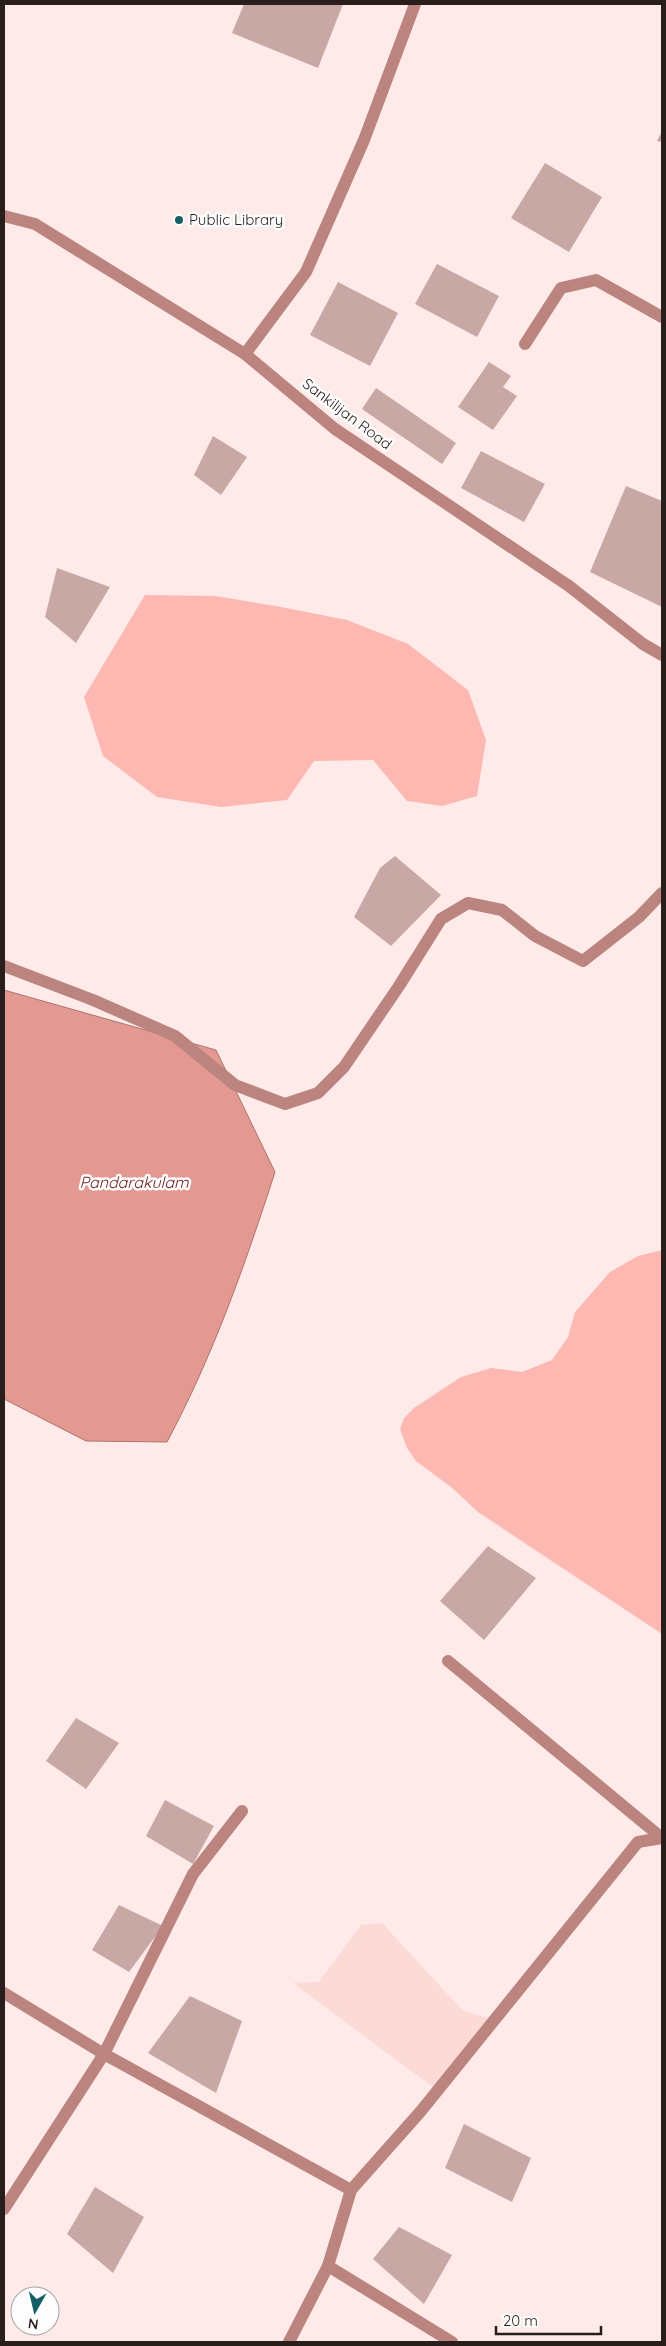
<svg xmlns="http://www.w3.org/2000/svg" width="666" height="2346" viewBox="0 0 666 2346" font-family="Quicksand,sans-serif">
  <style>
    .built { fill: #fcdad6 }
    .green { fill: #fcb8b1 }
    .water { fill: #e39991; stroke: #ac746e }
    .building { fill: #c8a8a5 }
    .lines { fill: none; stroke-linecap: round; stroke-linejoin: round }
    .minor { stroke: #bb847f; stroke-width: 12 }
    .poi-dot { fill: #126169; stroke: #fcfdfc; stroke-width: 2 }
    .labels { text-anchor: middle; stroke-width: 5; stroke-linejoin: round; paint-order: stroke }
    .poi-label { font-size: 15px; fill: #2a1e1d; stroke: #fcfdfc; text-anchor: start }
    .street-label { font-size: 15px; fill: #2a1e1d; stroke: #fcfdfc }
    .water-label { font-size: 16px; font-style: italic; fill: #701919; stroke: #fcfdfc }
  </style>
  <rect width="100%" height="100%" fill="#feeae8"/>
  <path class="built" d="M 382,1923 L 463,2011 L 495,2020 L 437,2090 L 293,1983 L 319,1982 L 361,1925 Z"/>
  <g class="green">
    <path d="M 145,595 L 215,596 L 281,607 L 347,620 L 408,644 L 468,690 L 486,740 L 477,796 L 442,806 L 407,801 L 373,760 L 314,761 L 287,800 L 221,807 L 157,797 L 103,756 L 84,697 Z"/>
    <path d="M 662,1250 L 662,1634 L 478,1512 L 451,1487 L 416,1461 L 407,1448 L 400,1429 L 404,1418 L 414,1408 L 461,1377 L 491,1368 L 522,1372 L 552,1360 L 568,1337 L 575,1312 L 610,1272 L 638,1256 Z"/>
  </g>
  <path class="water" d="M 4,990 L 216,1050 L 275,1172 C 245,1265 213,1356 167,1442 L 86,1441 L 4,1399 Z"/>
  <g class="building">
    <path d="M 244,4 L 343,4 L 318,68 L 232,33 Z"/>
    <path d="M 662,131 L 662,142 L 657,141 Z"/>
    <path d="M 545,163 L 602,197 L 569,252 L 511,218 Z"/>
    <path d="M 437,264 L 499,296 L 477,337 L 415,304 Z"/>
    <path d="M 338,282 L 398,313 L 370,366 L 310,335 Z"/>
    <path d="M 489,362 L 511,376 L 503,387 L 517,396 L 493,430 L 458,407 Z"/>
    <path d="M 376,388 L 456,443 L 442,464 L 362,409 Z"/>
    <path d="M 213,436 L 247,457 L 221,495 L 194,475 Z"/>
    <path d="M 481,451 L 545,484 L 524,522 L 461,488 Z"/>
    <path d="M 626,486 L 662,501 L 662,607 L 590,572 Z"/>
    <path d="M 57,568 L 110,587 L 76,643 L 45,617 Z"/>
    <path d="M 395,856 L 441,895 L 391,946 L 354,917 L 380,868 Z"/>
    <path d="M 488,1546 L 536,1578 L 484,1640 L 440,1601 Z"/>
    <path d="M 76,1718 L 119,1743 L 86,1789 L 46,1761 Z"/>
    <path d="M 165,1800 L 214,1826 L 193,1864 L 146,1836 Z"/>
    <path d="M 119,1905 L 163,1926 L 129,1972 L 92,1950 Z"/>
    <path d="M 190,1996 L 242,2021 L 216,2093 L 148,2053 Z"/>
    <path d="M 464,2124 L 531,2158 L 512,2202 L 445,2168 Z"/>
    <path d="M 95,2187 L 144,2217 L 113,2273 L 67,2234 Z"/>
    <path d="M 399,2227 L 452,2255 L 424,2304 L 373,2259 Z"/>
  </g>
  <g class="lines">
    <g class="minor">
      <path d="M 4,216 L 35,224 L 245,354 L 335,429 L 569,586 L 643,644 L 662,655"/>
      <path d="M 525,344 L 561,288 L 596,280 L 662,317"/>
      <path d="M 245,354 L 306,272 L 364,140 L 415,4"/>
      <path d="M 4,966 L 93,1000 L 175,1036 L 235,1085 L 285,1104 L 318,1093 L 344,1067 L 399,986 L 441,919 L 468,903 L 502,910 L 535,936 L 583,961 L 639,917 L 662,893"/>
      <path d="M 448,1661 L 662,1838"/>
      <path d="M 4,1993 L 104,2054 L 351,2190"/>
      <path d="M 4,2209 L 104,2054 L 193,1874 L 242,1811"/>
      <path d="M 328,2266 L 452,2342"/>
      <path d="M 289,2342 L 328,2266 L 351,2190 L 421,2111 L 638,1842 L 662,1838"/>
    </g>
  </g>
  <circle class="poi-dot" cx="179" cy="220" r="5"/>
  <g class="labels">
    <g class="poi-label">
      <text x="189" y="225">Public Library</text>
    </g>
    <g class="street-label">
      <text transform="translate(347 414) rotate(37)" y="5">Sankilijan Road</text>
    </g>
    <g class="water-label">
      <text x="134" y="1188">Pandarakulam</text>
    </g>
  </g>
  <rect width="666" height="2346" fill="none" stroke="#2a1e1d" stroke-width="10"/>
  <g transform="translate(35 2311) rotate(188)"><circle r="24" fill="#fcfdfc" stroke="#a8a4a3"/>
  <path d="M0-4L9 19L0 12L-9 19Z" fill="#126169"/>
  <text y="-8" font-size="14" font-weight="bold" text-anchor="middle" fill="#2a1e1d">N</text>
  </g>
  <path d="M496 2326v8h105v-8" fill="none" stroke="#2a1e1d" stroke-width="2.5"/>
  <text x="503" y="2326" font-size="15" fill="#2a1e1d" stroke="#fcfdfc" stroke-width="4" paint-order="stroke">20 m</text>
</svg>
